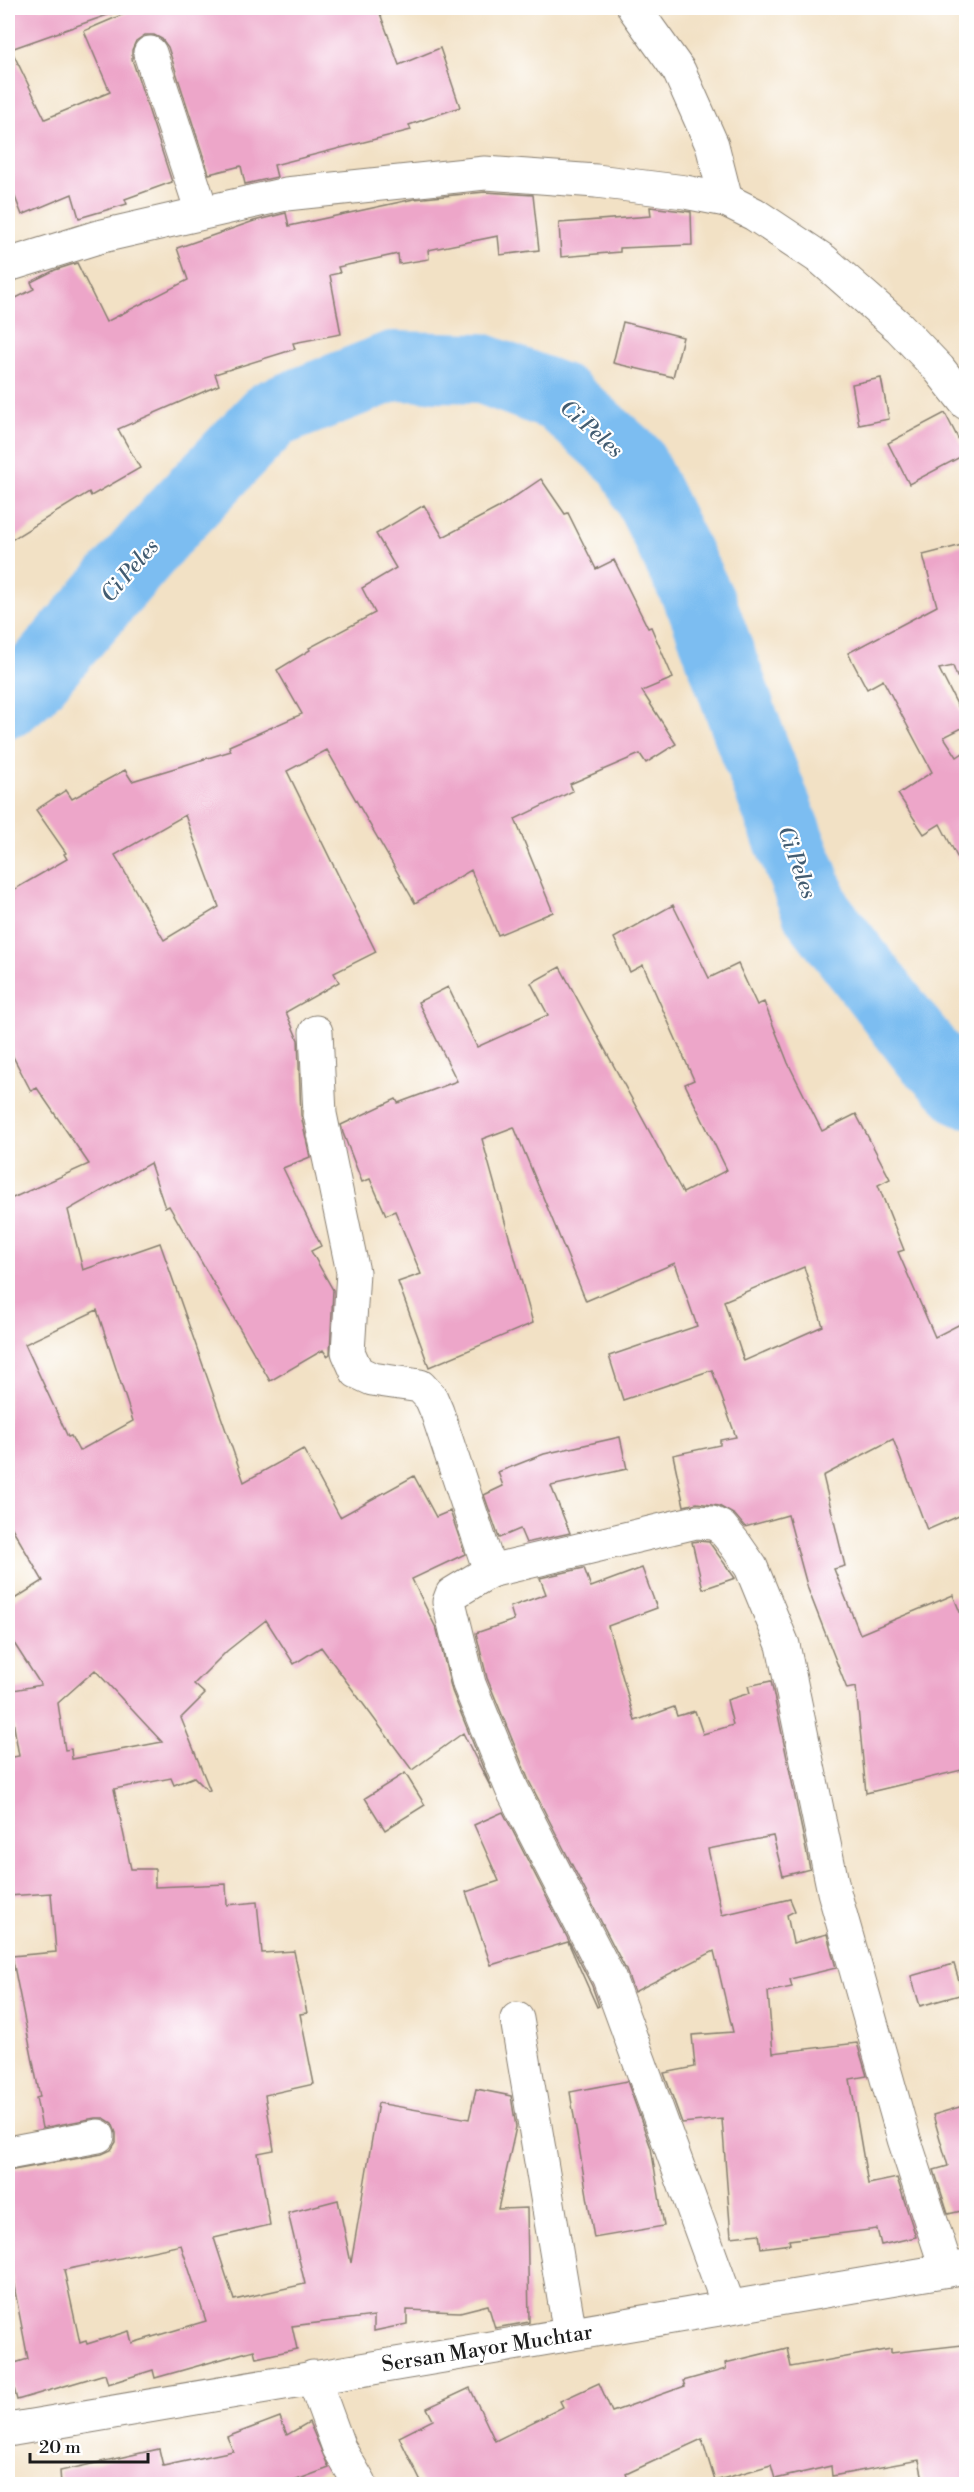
<svg xmlns="http://www.w3.org/2000/svg" width="974" height="2492" viewBox="0 0 974 2492" font-family="'Libre Bodoni',serif">
  <style>
    .lines { fill: none; stroke-linecap: round; stroke-linejoin: round }
    .river { stroke: #7bbdf1; stroke-width: 70 }
    .building { fill: #eda6c9; fill-rule: evenodd }
    .minor-casing { stroke: #877e70; stroke-width: 35 }
    .minor { stroke: #fff; stroke-width: 33 }
    .labels { text-anchor: middle; stroke-width: 4.5; stroke-linejoin: round; paint-order: stroke }
    .street-label { font-size: 21px; fill: #1c1c1c; stroke: #fff }
    .water-label { font-size: 22px; font-style: italic; fill: #425c71; stroke: #fff }
  </style>
  <rect width="100%" height="100%" fill="#fff"/>
  <filter id="ink" filterUnits="userSpaceOnUse"><feTurbulence type="fractalNoise" baseFrequency=".0167" numOctaves="2"/><feDisplacementMap in="SourceGraphic" scale="12" xChannelSelector="R" yChannelSelector="G"/><feConvolveMatrix kernelMatrix="1 2 1 2 8 2 1 2 1" color-interpolation-filters="sRGB"/></filter>
  <filter id="wash" filterUnits="userSpaceOnUse"><feTurbulence type="fractalNoise" baseFrequency=".008" numOctaves="4" result="noise"/><feDisplacementMap in="SourceGraphic" scale="24" xChannelSelector="R" yChannelSelector="G"/><feGaussianBlur stdDeviation="1.35" result="paint"/><feColorMatrix in="noise" values="0 0 0 0 0 0 0 0 0 0 0 0 0 0 0 0 0 1.4 0 .05"/><feComposite in="paint" operator="in"/></filter>
  <g filter="url(#wash)">
    <rect width="100%" height="100%" fill="#f2e1c5"/>
    <g class="lines">
      <path class="river" d="M 8,703 L 27,687 L 173,518 L 272,414 L 393,366 L 480,368 L 560,398 L 631,461 L 703,608 L 756,754 L 817,912 L 927,1054 L 966,1093"/>
    </g>
    <g id="blocks">
      <g class="building">
        <path d="M 8,8 L 115,8 L 116,12 L 11,49 L 45,119 L 110,92 L 84,31 L 138,8 L 378,8 L 399,65 L 440,48 L 460,107 L 409,125 L 411,130 L 274,165 L 277,177 L 245,184 L 241,166 L 209,174 L 168,47 L 162,39 L 154,35 L 145,35 L 136,41 L 132,50 L 132,59 L 172,182 L 125,199 L 127,204 L 79,218 L 72,194 L 22,215 L 8,179 Z"/>
        <path d="M 485,192 L 533,195 L 539,250 L 500,255 L 498,236 L 428,250 L 429,259 L 399,264 L 398,254 L 338,267 L 340,273 L 330,275 L 341,334 L 293,343 L 295,349 L 215,374 L 219,385 L 118,429 L 140,468 L 91,496 L 89,492 L 8,542 L 8,302 L 34,289 L 31,282 L 55,270 L 77,263 L 106,322 L 188,280 L 177,248 L 254,221 L 286,213 L 289,226 L 414,199 Z"/>
        <path d="M 650,207 L 691,212 L 692,245 L 620,248 L 620,252 L 561,257 L 559,223 L 651,216 Z"/>
        <path d="M 623,322 L 683,337 L 673,377 L 613,363 Z"/>
        <path d="M 881,378 L 889,419 L 859,425 L 852,384 Z"/>
        <path d="M 945,413 L 966,454 L 909,484 L 888,443 Z"/>
        <path d="M 541,479 L 565,514 L 568,513 L 596,569 L 614,560 L 648,628 L 651,627 L 673,678 L 642,691 L 676,744 L 646,763 L 640,754 L 570,784 L 573,791 L 515,819 L 553,912 L 498,935 L 471,870 L 415,903 L 327,750 L 287,771 L 376,952 L 334,973 L 339,982 L 286,1012 L 298,1040 L 301,1115 L 310,1157 L 283,1168 L 321,1246 L 311,1251 L 333,1290 L 330,1354 L 327,1356 L 323,1350 L 270,1381 L 169,1206 L 165,1208 L 150,1163 L 68,1210 L 83,1270 L 160,1243 L 244,1482 L 303,1449 L 340,1517 L 414,1476 L 436,1517 L 450,1511 L 465,1554 L 412,1579 L 437,1630 L 452,1691 L 492,1790 L 463,1733 L 412,1770 L 321,1647 L 294,1664 L 266,1620 L 227,1651 L 194,1684 L 205,1694 L 181,1718 L 210,1790 L 208,1791 L 194,1777 L 174,1785 L 171,1778 L 114,1789 L 131,1869 L 155,1869 L 155,1887 L 226,1884 L 227,1905 L 257,1902 L 262,1953 L 294,1951 L 307,2013 L 300,2014 L 314,2084 L 265,2095 L 274,2150 L 258,2153 L 270,2225 L 214,2238 L 234,2300 L 305,2284 L 288,2213 L 338,2200 L 351,2263 L 378,2103 L 469,2119 L 476,2089 L 511,2096 L 516,2127 L 498,2209 L 527,2208 L 529,2322 L 495,2328 L 488,2305 L 460,2312 L 407,2310 L 407,2324 L 374,2331 L 374,2316 L 292,2326 L 297,2349 L 256,2358 L 254,2350 L 155,2378 L 153,2370 L 108,2384 L 105,2374 L 17,2400 L 8,2365 L 28,2359 L 8,2255 L 8,2171 L 102,2154 L 111,2150 L 116,2142 L 116,2133 L 112,2123 L 104,2118 L 95,2118 L 42,2128 L 36,2098 L 40,2097 L 12,1956 L 56,1952 L 51,1893 L 8,1896 L 8,1758 L 19,1756 L 8,1691 L 41,1685 L 8,1634 L 8,1603 L 43,1581 L 8,1521 L 8,1200 L 89,1164 L 37,1088 L 31,1091 L 8,1047 L 8,893 L 67,859 L 64,854 L 66,853 L 36,810 L 66,790 L 72,799 L 125,770 L 132,781 L 231,751 L 229,746 L 302,714 L 277,670 L 310,650 L 309,648 L 375,613 L 362,588 L 396,568 L 376,534 L 424,505 L 443,537 L 498,508 ZM 185,815 L 219,907 L 164,940 L 115,855 ZM 97,1310 L 133,1421 L 79,1451 L 71,1436 L 68,1437 L 25,1344 ZM 95,1670 L 162,1742 L 72,1759 L 71,1749 L 65,1750 L 58,1703 ZM 181,2245 L 206,2321 L 132,2343 L 129,2331 L 87,2344 L 86,2341 L 80,2343 L 64,2270 Z"/>
        <path d="M 966,544 L 966,676 L 957,677 L 953,666 L 939,669 L 966,722 L 966,726 L 944,737 L 957,757 L 966,751 L 966,874 L 940,824 L 924,834 L 898,794 L 932,772 L 883,680 L 867,689 L 848,653 L 937,606 L 923,555 Z"/>
        <path d="M 673,905 L 709,978 L 738,964 L 757,1005 L 764,1002 L 788,1063 L 822,1131 L 856,1114 L 890,1179 L 878,1185 L 904,1250 L 898,1252 L 935,1337 L 966,1321 L 966,1513 L 927,1530 L 893,1439 L 823,1476 L 845,1566 L 834,1569 L 860,1634 L 953,1595 L 966,1627 L 966,1769 L 866,1793 L 856,1687 L 847,1689 L 808,1589 L 788,1515 L 745,1527 L 735,1515 L 719,1506 L 697,1503 L 684,1506 L 673,1455 L 720,1445 L 720,1440 L 736,1437 L 712,1370 L 623,1400 L 609,1356 L 697,1326 L 675,1263 L 586,1301 L 514,1127 L 482,1139 L 533,1323 L 429,1367 L 398,1282 L 421,1274 L 395,1211 L 386,1215 L 370,1179 L 362,1182 L 343,1133 L 341,1125 L 396,1099 L 398,1103 L 457,1081 L 418,1002 L 448,987 L 477,1047 L 548,1015 L 531,983 L 560,967 L 683,1193 L 727,1170 L 685,1084 L 694,1080 L 643,965 L 630,972 L 614,938 ZM 804,1267 L 823,1326 L 744,1361 L 724,1301 Z"/>
        <path d="M 620,1437 L 627,1469 L 551,1486 L 570,1533 L 526,1543 L 520,1529 L 499,1538 L 484,1495 L 503,1486 L 498,1472 L 544,1454 Z"/>
        <path d="M 698,1541 L 709,1542 L 735,1578 L 703,1589 L 692,1542 Z"/>
        <path d="M 584,1568 L 591,1587 L 642,1568 L 657,1608 L 608,1626 L 635,1721 L 674,1707 L 677,1716 L 695,1711 L 703,1734 L 733,1725 L 727,1700 L 750,1693 L 748,1686 L 771,1681 L 810,1869 L 783,1876 L 773,1836 L 708,1849 L 722,1915 L 790,1899 L 795,1911 L 787,1915 L 793,1943 L 827,1934 L 836,1968 L 790,1979 L 792,1987 L 768,1992 L 773,2053 L 857,2043 L 867,2076 L 850,2079 L 868,2184 L 897,2178 L 916,2237 L 881,2245 L 877,2229 L 789,2240 L 790,2244 L 761,2248 L 759,2234 L 731,2237 L 722,2119 L 682,2123 L 664,2073 L 695,2067 L 692,2035 L 733,2032 L 714,1951 L 634,1992 L 626,1970 L 529,1781 L 487,1678 L 476,1633 L 514,1620 L 510,1607 L 546,1594 L 540,1578 Z"/>
        <path d="M 405,1773 L 425,1805 L 385,1830 L 365,1798 Z"/>
        <path d="M 503,1812 L 592,1986 L 599,2006 L 597,2007 L 568,1942 L 491,1965 L 466,1892 L 499,1881 L 474,1825 Z"/>
        <path d="M 954,1964 L 963,1994 L 920,2006 L 911,1976 Z"/>
        <path d="M 627,2081 L 651,2148 L 664,2226 L 594,2238 L 570,2092 Z"/>
        <path d="M 966,2105 L 966,2210 L 948,2214 L 934,2170 L 948,2166 L 933,2115 Z"/>
        <path d="M 962,2345 L 966,2385 L 966,2484 L 924,2484 L 919,2460 L 832,2476 L 831,2466 L 775,2479 L 771,2465 L 715,2481 L 702,2439 L 626,2474 L 630,2484 L 422,2484 L 399,2437 L 433,2420 L 427,2408 L 470,2388 L 495,2441 L 563,2407 L 560,2401 L 599,2383 L 612,2412 L 685,2386 L 683,2381 L 726,2369 L 725,2363 L 787,2348 L 791,2367 L 891,2349 L 891,2353 Z"/>
        <path d="M 280,2417 L 287,2435 L 309,2422 L 329,2468 L 286,2484 L 61,2484 L 60,2471 L 159,2449 L 163,2466 L 233,2451 L 227,2437 Z"/>
      </g>
    </g>
  </g>
  <g filter="url(#ink)">
    <use href="#blocks" fill-opacity="0" stroke="#877e70" stroke-width="1.5"/>
    <g class="lines">
      <defs>
        <g id="minor">
          <path d="M 634,8 L 679,71 L 712,145 L 726,200"/>
          <path d="M 150,53 L 202,212"/>
          <path d="M 8,265 L 98,237 L 286,194 L 485,173 L 596,181 L 685,192 L 726,200 L 754,214 L 823,260 L 899,327 L 939,369 L 966,403"/>
          <path d="M 316,1032 L 320,1114 L 353,1272 L 348,1352 L 357,1372 L 372,1379 L 420,1386 L 431,1398 L 437,1412 L 490,1571 L 452,1594 L 449,1602 L 469,1684 L 512,1789 L 609,1978 L 729,2307"/>
          <path d="M 490,1571 L 696,1522 L 712,1523 L 721,1527 L 735,1544 L 751,1567 L 783,1645 L 834,1892 L 904,2139 L 947,2270"/>
          <path d="M 517,2019 L 570,2334"/>
          <path d="M 8,2153 L 98,2136"/>
          <path d="M 313,2377 L 339,2448 L 360,2484"/>
          <path d="M 8,2430 L 966,2267"/>
        </g>
      </defs>
      <use href="#minor" class="minor-casing"/>
      <use href="#minor" class="minor"/>
    </g>
  </g>
  <g class="labels">
    <g class="street-label">
      <text transform="translate(487 2348) rotate(-9)" y="7">Sersan Mayor Muchtar</text>
    </g>
    <g class="water-label">
      <text transform="translate(592 428) rotate(41)" y="8">Ci Peles</text>
      <text transform="translate(129 570) rotate(-49)" y="8">Ci Peles</text>
      <text transform="translate(798 862) rotate(70)" y="8">Ci Peles</text>
    </g>
  </g>
  <rect width="974" height="2492" fill="none" stroke="#fff" stroke-width="30"/>
  <path d="M30 2453v9h118v-9" fill="none" stroke="#1c1c1c" stroke-width="3"/>
  <text x="39" y="2453" font-size="18" fill="#1c1c1c" stroke="#ffffff" stroke-width="4.5" paint-order="stroke">20 m</text>
</svg>
